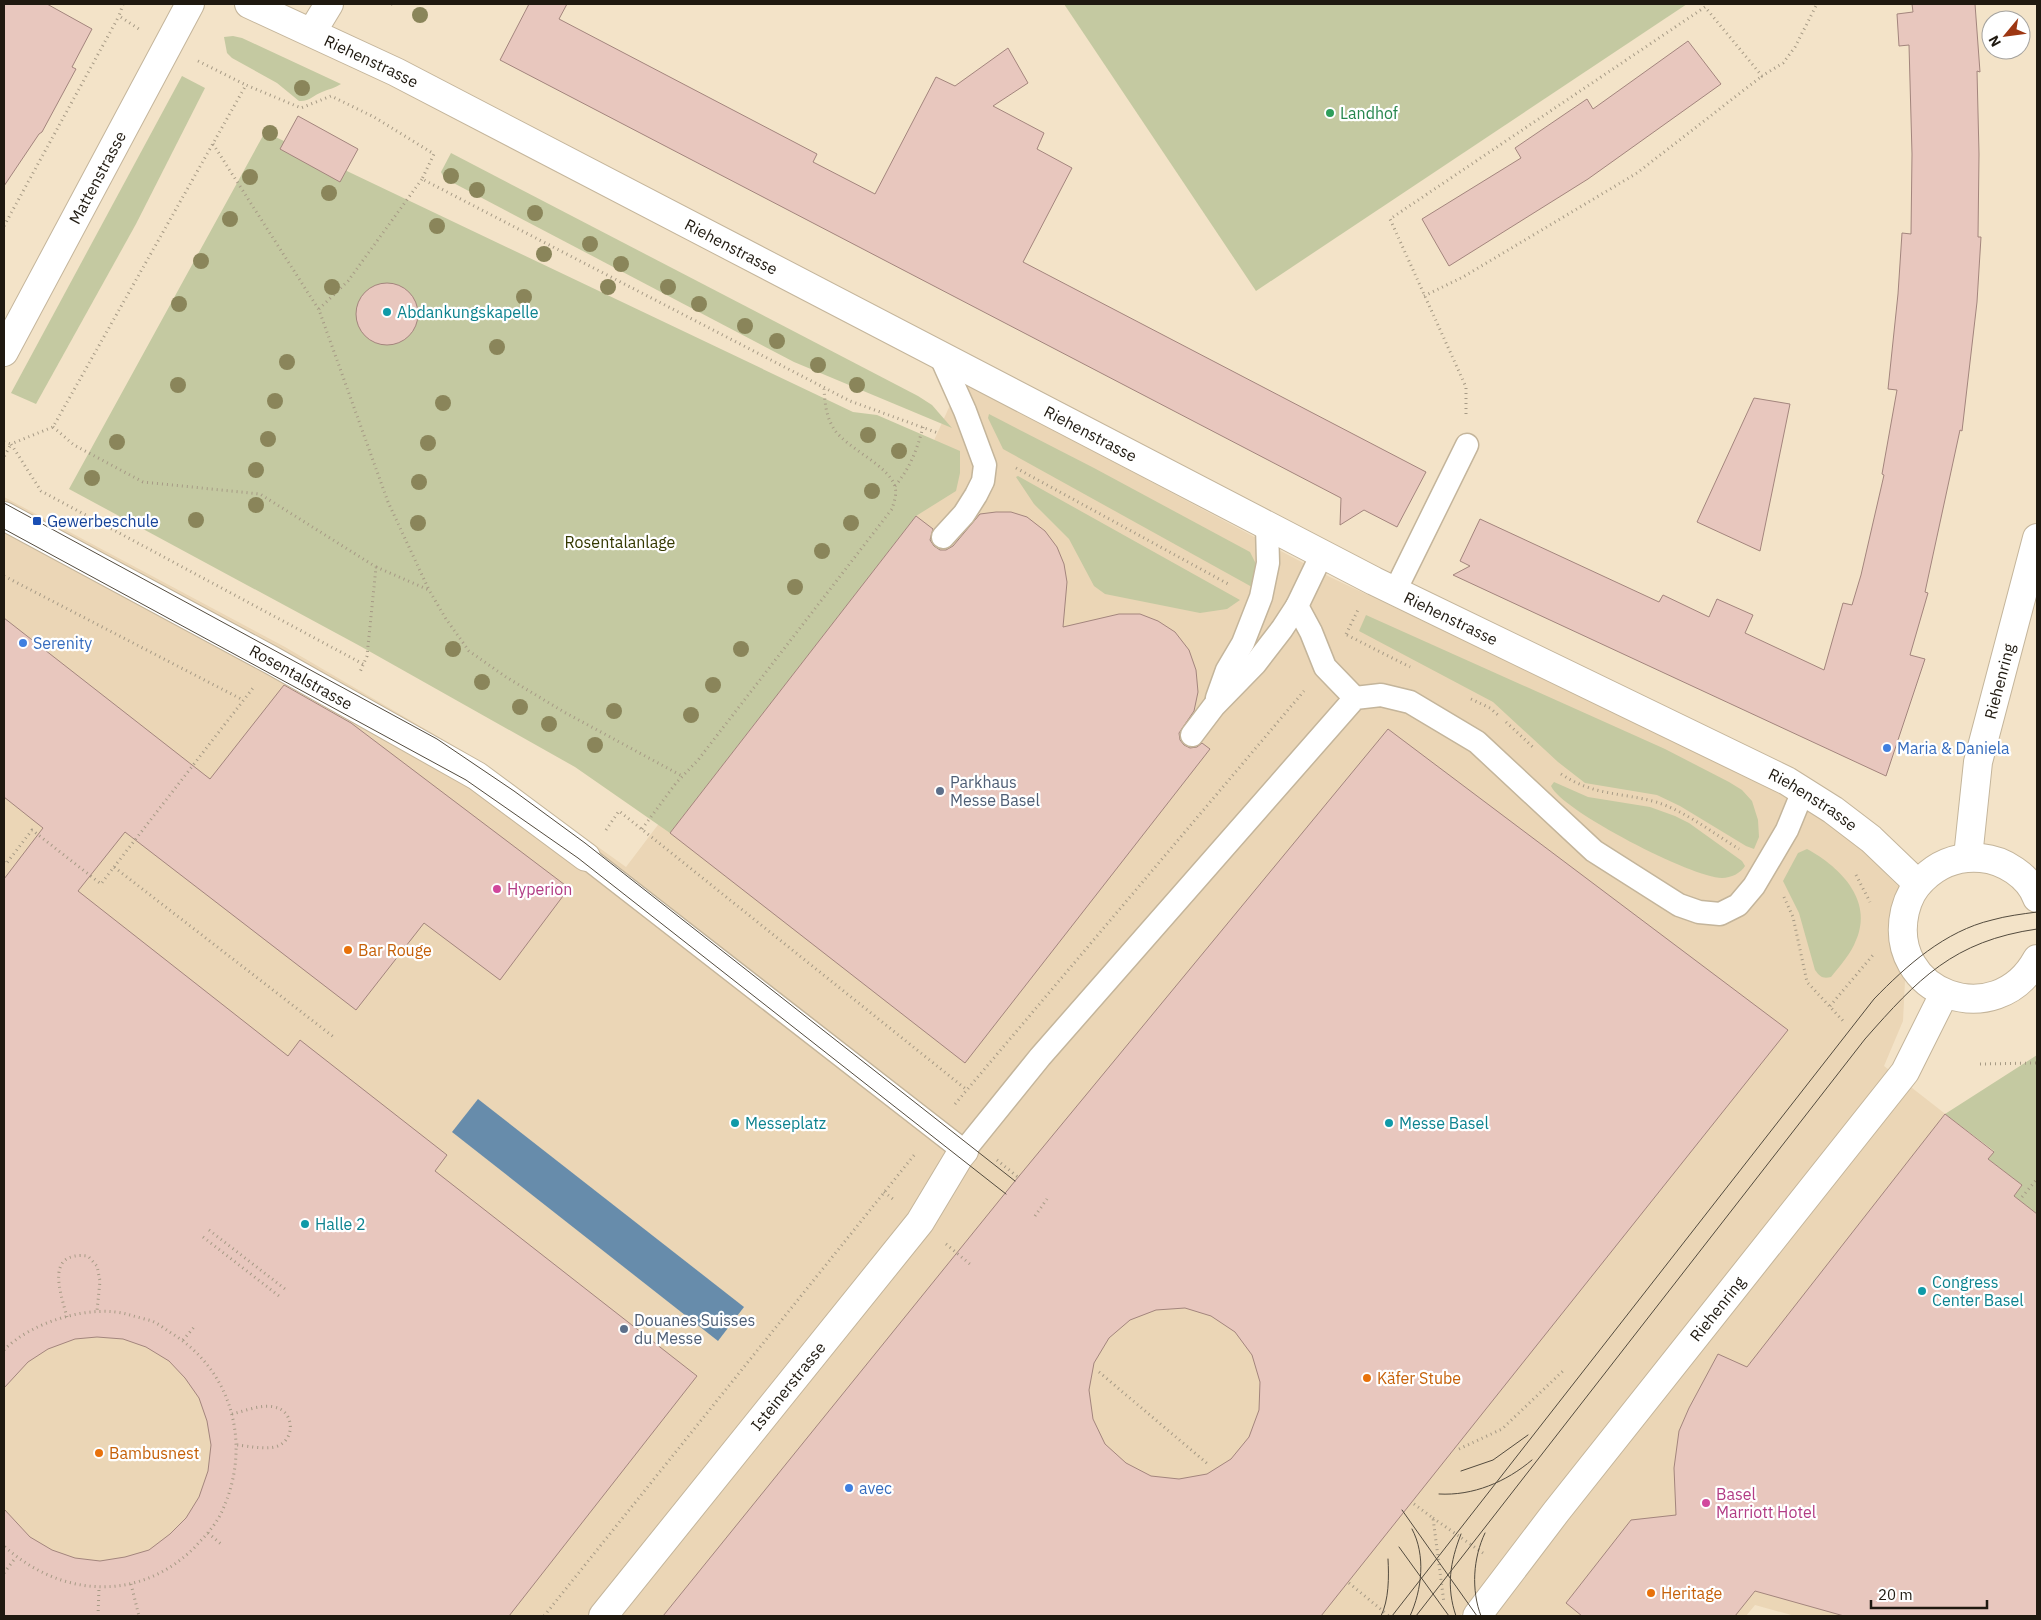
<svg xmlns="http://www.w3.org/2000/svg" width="2041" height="1620" viewBox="0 0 2041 1620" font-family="'IBM Plex Sans',sans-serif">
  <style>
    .built { fill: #ebd6b6 }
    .green { fill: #c4c9a1 }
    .water { fill: #678cab }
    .building { fill: #e8c7be; stroke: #a3857d; fill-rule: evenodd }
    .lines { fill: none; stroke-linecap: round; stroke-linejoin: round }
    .service-casing { stroke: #c4b59b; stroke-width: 25 }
    .minor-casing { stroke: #c4b59b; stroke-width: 30 }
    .secondary-casing { stroke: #c4b59b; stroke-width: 30 }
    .path { stroke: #a69a85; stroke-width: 3; stroke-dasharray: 1 4; stroke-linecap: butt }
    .service { stroke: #fff; stroke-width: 22 }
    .minor { stroke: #fff; stroke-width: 28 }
    .secondary { stroke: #fff; stroke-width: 28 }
    .tram { stroke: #534b3e; stroke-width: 1 }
    .tree { fill: #8a855a }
    .leisure-dot { fill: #2e9e5b; stroke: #fff; stroke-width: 2 }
    .culture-dot { fill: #0f9aa8; stroke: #fff; stroke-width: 2 }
    .transit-dot { fill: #1a4fb4; stroke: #fff; stroke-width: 2 }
    .shop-dot { fill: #3f7fe0; stroke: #fff; stroke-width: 2 }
    .service-dot { fill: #5c6f8a; stroke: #fff; stroke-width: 2 }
    .hotel-dot { fill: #d1479c; stroke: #fff; stroke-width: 2 }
    .food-dot { fill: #e8710a; stroke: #fff; stroke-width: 2 }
    .labels { text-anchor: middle; stroke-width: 4.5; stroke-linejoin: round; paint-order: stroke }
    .street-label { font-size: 16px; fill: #1f1910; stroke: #fff }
    .leisure-label { font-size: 16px; fill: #27864d; stroke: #fff; text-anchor: start }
    .culture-label { font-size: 16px; fill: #0d838f; stroke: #fff; text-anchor: start }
    .transit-label { font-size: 16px; fill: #164399; stroke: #fff; text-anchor: start }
    .park-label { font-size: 16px; fill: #343800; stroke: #fff }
    .shop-label { font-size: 16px; fill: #366cbe; stroke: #fff; text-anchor: start }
    .service-label { font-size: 16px; fill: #4e5e75; stroke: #fff; text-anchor: start }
    .hotel-label { font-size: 16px; fill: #b23c85; stroke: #fff; text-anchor: start }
    .food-label { font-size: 16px; fill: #c56008; stroke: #fff; text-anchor: start }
  </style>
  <rect width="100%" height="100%" fill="#f3e3c8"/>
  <path class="built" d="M 961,381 L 1330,577 L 1772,786 L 1842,830 L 1902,890 L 1905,981 L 1903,1021 L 1884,1066 L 1994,1152 L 1988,1159 L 2022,1185 L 2014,1196 L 2037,1214 L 2037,1616 L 1795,1616 L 1755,1605 L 1746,1616 L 1471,1616 L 1464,1611 L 1460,1616 L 4,1616 L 4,497 L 285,647 L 468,754 L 626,867 L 911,491 Z"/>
  <g class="green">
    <path d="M 1064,4 L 1687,4 L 1256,291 Z"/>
    <path d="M 233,36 L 242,38 L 341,84 C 335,88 329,89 322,92 C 314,95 309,102 299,101 L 277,83 L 232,58 L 227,53 L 224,37 Z"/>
    <path d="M 182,76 L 205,88 L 136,224 L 36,404 L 11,393 Z"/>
    <path d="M 265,132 L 853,412 L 877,415 L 960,451 L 960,473 L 956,491 L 916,516 L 670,833 L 575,767 L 360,646 L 69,489 Z"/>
    <path d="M 451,153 L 918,396 L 932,405 L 952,428 L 794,362 L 444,178 L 441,172 Z"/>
    <path d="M 989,414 L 1094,468 L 1250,552 L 1257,566 L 1252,587 L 1003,449 L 988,418 Z"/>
    <path d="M 1018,476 L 1240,600 L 1227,609 L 1200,613 L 1105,594 L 1094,586 L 1069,539 L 1034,504 L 1016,477 Z"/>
    <path d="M 1366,615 L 1665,749 L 1729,782 L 1742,790 L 1752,801 L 1758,820 L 1759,837 L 1754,849 L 1746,846 L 1680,806 L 1657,795 L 1585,783 L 1558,762 L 1493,702 L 1359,631 Z"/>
    <path d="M 1554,782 L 1588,797 L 1650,807 L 1675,816 L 1689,823 L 1742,861 L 1745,866 C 1741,873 1731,878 1722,878 C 1693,878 1562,811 1551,786 Z"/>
    <path d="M 1807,849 C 1842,868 1876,903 1854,945 C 1848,957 1839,967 1831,977 C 1823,979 1820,977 1815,970 L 1799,913 L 1783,881 L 1798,853 Z"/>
    <path d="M 2037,1055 L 2037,1214 L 2014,1196 L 2022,1185 L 1988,1159 L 1994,1151 L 1945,1114 Z"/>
  </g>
  <path class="water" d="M 478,1099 L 744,1307 L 718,1341 L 452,1132 Z"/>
  <g class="building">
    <path d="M 4,4 L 47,4 L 92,29 L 72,67 L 76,69 L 42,132 L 39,134 L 4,186 Z"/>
    <path d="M 529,4 L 567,4 L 559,19 L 817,154 L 813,162 L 875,194 L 936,77 L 955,86 L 1008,48 L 1028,83 L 993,106 L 1044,133 L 1037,149 L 1072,168 L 1023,262 L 1426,472 L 1397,527 L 1364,510 L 1340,525 L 1341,498 L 500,60 Z"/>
    <path d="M 1912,4 L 1975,4 L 1980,72 L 1977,71 L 1979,154 L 1978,237 L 1981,237 L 1977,302 L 1962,431 L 1960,430 L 1925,592 L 1928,593 L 1910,655 L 1925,659 L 1886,776 L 1453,575 L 1470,566 L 1460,561 L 1480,519 L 1659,602 L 1663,595 L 1709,617 L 1717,599 L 1753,615 L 1745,633 L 1824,670 L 1843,603 L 1852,605 L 1861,575 L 1884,475 L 1882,474 L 1897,390 L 1888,389 L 1898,294 L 1902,233 L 1911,234 L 1912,154 L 1909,45 L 1899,46 L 1897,14 L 1913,12 Z"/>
    <path d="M 1688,41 L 1721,84 L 1588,179 L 1449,266 L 1422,219 L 1521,158 L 1515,148 L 1587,99 L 1593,109 Z"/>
    <path d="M 298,116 L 358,149 L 340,182 L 280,149 Z"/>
    <circle cx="387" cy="314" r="31"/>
    <path d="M 1754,398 L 1790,404 L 1760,551 L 1697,522 Z"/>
    <path d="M 996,512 L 1011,512 L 1027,517 L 1045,531 L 1057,547 L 1064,564 L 1067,582 L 1063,627 L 1119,614 L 1140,614 L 1158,621 L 1175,632 L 1189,650 L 1196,670 L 1198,692 L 1194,711 L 1179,733 L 1180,740 L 1184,745 L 1190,748 L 1197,747 L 1202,743 L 1210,749 L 965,1063 L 670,833 L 916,516 L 933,529 L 930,540 L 934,546 L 940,550 L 946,550 L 953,546 L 980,514 Z"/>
    <path d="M 4,618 L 210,779 L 284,685 L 351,723 L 569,888 L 500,980 L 424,923 L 356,1010 L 125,832 L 78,891 L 288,1056 L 300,1040 L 447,1155 L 435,1171 L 697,1376 L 509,1616 L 4,1616 L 4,1509 L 30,1537 L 52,1550 L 75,1558 L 100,1561 L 125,1557 L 149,1550 L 170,1534 L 186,1518 L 199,1497 L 208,1471 L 211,1445 L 207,1421 L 199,1398 L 185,1378 L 169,1361 L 146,1347 L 123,1339 L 97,1337 L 75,1339 L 48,1349 L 28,1362 L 4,1388 L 4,879 L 43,828 L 4,797 Z"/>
    <path d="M 1388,729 L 1788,1030 L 1321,1616 L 663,1616 L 1015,1181 ZM 1185,1308 L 1211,1316 L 1235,1332 L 1252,1355 L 1260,1382 L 1259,1410 L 1249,1437 L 1231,1459 L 1207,1474 L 1179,1479 L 1151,1476 L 1126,1463 L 1105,1444 L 1093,1419 L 1089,1390 L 1094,1363 L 1109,1338 L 1130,1320 L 1156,1310 Z"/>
    <path d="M 1945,1114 L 1994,1152 L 1988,1159 L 2022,1185 L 2014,1196 L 2037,1214 L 2037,1616 L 1844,1616 L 1755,1591 L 1735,1616 L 1582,1616 L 1566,1603 L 1631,1520 L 1676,1515 L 1674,1468 L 1679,1431 L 1689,1408 L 1718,1354 L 1747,1367 Z"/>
  </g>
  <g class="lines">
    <defs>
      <g id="service">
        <path d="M 940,355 L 965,411 L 985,465 L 983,481 L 976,495 L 964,514 L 943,537"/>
        <path d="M 1395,591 L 1467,445"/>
        <path d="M 1297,606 L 1311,632 L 1325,667 L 1355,698"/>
        <path d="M 1217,698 L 1227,670 L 1243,643 L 1261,597 L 1268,563 L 1267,525"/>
        <path d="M 1192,735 L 1214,706 L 1255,664 L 1282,629 L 1297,606 L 1322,554"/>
        <path d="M 586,857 L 964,1151 L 1040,1057 L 1355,698 L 1381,695 L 1410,702 L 1477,742 L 1594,851 L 1679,905 L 1699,912 L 1720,914 L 1738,905 L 1754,886 L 1787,830 L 1803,791"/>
      </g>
      <g id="minor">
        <path d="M 312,32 L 329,4"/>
        <path id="s1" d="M 4,352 L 190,4"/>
        <path id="s2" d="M 4,516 L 273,661 L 477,776 L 586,857"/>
        <path id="s3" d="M 603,1616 L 920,1222 L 959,1157 L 964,1151"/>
      </g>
      <g id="secondary">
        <path id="s4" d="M 249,4 L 396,72 L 1374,581 L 1787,781 L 1833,810 L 1871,839 L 1918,884"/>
        <path id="s5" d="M 1968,857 L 1978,762 L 2037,538"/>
        <path d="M 2037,898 C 2029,876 2004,860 1981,858 C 1958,856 1939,863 1923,879 C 1914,887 1908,899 1905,911 C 1886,994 1996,1034 2037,959"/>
        <path id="s6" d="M 1477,1616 L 1556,1512 L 1905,1072 L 1944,994"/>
      </g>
    </defs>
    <use href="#service" class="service-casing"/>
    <use href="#minor" class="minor-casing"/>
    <use href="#secondary" class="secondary-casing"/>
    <g class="path">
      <path d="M 123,4 L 119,16 L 139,29"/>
      <path d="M 392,4 L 395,7"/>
      <path d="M 198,61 L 246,85"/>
      <path d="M 213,144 L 319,310 L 388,502 L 429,590"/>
      <path d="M 4,226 L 119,16"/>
      <path d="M 1424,296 L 1463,277 L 1637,173 L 1762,76"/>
      <path d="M 319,309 L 348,281 L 422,179"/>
      <path d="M 1466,414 L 1466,387 L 1390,219 L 1705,7 L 1762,76 L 1783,63 L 1795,47 L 1817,4"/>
      <path d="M 53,427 L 74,445 L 143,482 L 260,494 L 376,567 L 367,656 L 360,672"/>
      <path d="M 4,442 L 11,444 L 4,457"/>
      <path d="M 1016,468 L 1230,585"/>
      <path d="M 895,486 C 910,468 917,450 923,427"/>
      <path d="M 376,567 L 429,590 L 446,619 L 469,651 L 506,677 L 564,712 L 682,776"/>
      <path d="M 4,576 L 243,700"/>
      <path d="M 1346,634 L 1358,610"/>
      <path d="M 1347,635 L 1410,667"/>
      <path d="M 363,664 L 41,491 L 11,444 L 53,427 L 246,85 L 301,108 L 331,96 L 374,117 L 434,154 L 422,179 L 850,401 L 938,433"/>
      <path d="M 1471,699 L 1490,708 L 1498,715"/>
      <path d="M 1506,722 L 1535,749"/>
      <path d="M 1561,774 C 1594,796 1620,792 1656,802 C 1685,811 1713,833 1739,849"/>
      <path d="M 642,829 L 676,783 L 698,760 L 892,509 C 894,502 897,495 895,487 C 890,466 846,448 834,429 C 826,416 825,404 824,389"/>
      <path d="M 606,830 L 619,811 L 967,1090"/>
      <path d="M 4,862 L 6,864 L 32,830 L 101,884 L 114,867 L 335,1038"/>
      <path d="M 114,867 L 253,688"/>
      <path d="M 1856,875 L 1870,902"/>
      <path d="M 1784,897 L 1793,917 L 1807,982 L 1845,1023"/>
      <path d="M 1830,1006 L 1873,955"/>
      <path d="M 1980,1064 L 2037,1063"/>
      <path d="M 955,1104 L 1304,691"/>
      <path d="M 997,1160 L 1019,1178"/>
      <path d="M 884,1192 L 893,1199"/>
      <path d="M 2022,1197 L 2037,1179"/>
      <path d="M 1035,1216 L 1047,1199"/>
      <path d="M 209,1230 L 285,1289"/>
      <path d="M 203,1237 L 279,1296"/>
      <path d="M 946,1244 L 971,1265"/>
      <path d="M 67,1317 C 60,1291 45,1251 88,1256 L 97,1266 L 100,1281 L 97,1311"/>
      <path d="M 183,1340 L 195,1326"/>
      <path d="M 4,1350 C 31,1322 92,1303 130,1315 C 137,1317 145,1319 152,1321 C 159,1324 165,1329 171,1333 C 232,1370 252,1444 223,1509 C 217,1524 205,1536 194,1548 C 138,1603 60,1597 4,1546"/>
      <path d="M 1099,1372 L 1209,1465"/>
      <path d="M 232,1414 C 245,1411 261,1404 274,1407 C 293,1410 296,1436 280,1445 C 269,1451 249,1446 237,1445"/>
      <path d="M 1459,1449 L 1502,1429 L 1564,1370"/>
      <path d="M 1414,1504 L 1433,1518 L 1444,1603"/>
      <path d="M 1433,1518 L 1483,1553"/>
      <path d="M 208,1533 L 222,1545"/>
      <path d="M 4,1573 L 16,1557"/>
      <path d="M 1349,1583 L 1389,1616"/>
      <path d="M 131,1584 L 139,1616"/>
      <path d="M 98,1616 L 99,1588"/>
      <path d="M 544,1616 L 915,1154"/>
    </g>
    <use href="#service" class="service"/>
    <use href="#minor" class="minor"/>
    <use href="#secondary" class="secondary"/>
    <g class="tram">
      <path d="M 4,503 L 437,739 L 514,791 L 585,843 L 1015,1181"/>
      <path d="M 4,529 L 466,780 L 578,858 L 1006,1194"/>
      <path d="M 1461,1471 L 1493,1460 L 1528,1435"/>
      <path d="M 1439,1494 C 1473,1496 1506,1482 1532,1460"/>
      <path d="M 1402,1510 L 1477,1616"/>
      <path d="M 1399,1547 L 1449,1616"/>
      <path d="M 1381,1616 C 1389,1600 1389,1577 1388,1559"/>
      <path d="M 1392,1616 L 1874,999 C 1906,966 1945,931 1992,920 C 2006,916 2022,914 2037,912"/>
      <path d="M 1410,1616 C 1422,1590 1426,1555 1412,1529"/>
      <path d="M 1416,1616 L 1865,1039 C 1918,979 1953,941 2037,929"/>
      <path d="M 1456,1616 C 1446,1587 1450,1562 1461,1534"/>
      <path d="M 1481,1616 C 1471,1590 1473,1558 1485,1533"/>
    </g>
  </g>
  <g class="tree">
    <circle cx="420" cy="15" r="8"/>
    <circle cx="302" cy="88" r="8"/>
    <circle cx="270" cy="133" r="8"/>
    <circle cx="451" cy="176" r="8"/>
    <circle cx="250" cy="177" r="8"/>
    <circle cx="477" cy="190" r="8"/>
    <circle cx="329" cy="193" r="8"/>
    <circle cx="535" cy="213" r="8"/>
    <circle cx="230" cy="219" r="8"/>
    <circle cx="437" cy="226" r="8"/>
    <circle cx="590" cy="244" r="8"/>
    <circle cx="544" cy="254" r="8"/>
    <circle cx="201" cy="261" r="8"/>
    <circle cx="621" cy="264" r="8"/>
    <circle cx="332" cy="287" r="8"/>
    <circle cx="608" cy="287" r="8"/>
    <circle cx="668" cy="287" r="8"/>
    <circle cx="524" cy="297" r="8"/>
    <circle cx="179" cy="304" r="8"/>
    <circle cx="699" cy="304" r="8"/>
    <circle cx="745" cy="326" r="8"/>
    <circle cx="777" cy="341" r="8"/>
    <circle cx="497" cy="347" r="8"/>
    <circle cx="287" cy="362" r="8"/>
    <circle cx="818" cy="365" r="8"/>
    <circle cx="178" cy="385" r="8"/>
    <circle cx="857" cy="385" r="8"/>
    <circle cx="275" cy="401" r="8"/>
    <circle cx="443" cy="403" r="8"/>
    <circle cx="868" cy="435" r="8"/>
    <circle cx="268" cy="439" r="8"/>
    <circle cx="117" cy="442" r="8"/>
    <circle cx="428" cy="443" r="8"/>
    <circle cx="899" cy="451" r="8"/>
    <circle cx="256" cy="470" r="8"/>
    <circle cx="92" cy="478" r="8"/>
    <circle cx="419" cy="482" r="8"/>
    <circle cx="872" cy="491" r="8"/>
    <circle cx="256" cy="505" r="8"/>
    <circle cx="196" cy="520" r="8"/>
    <circle cx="418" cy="523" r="8"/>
    <circle cx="851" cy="523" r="8"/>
    <circle cx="822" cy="551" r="8"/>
    <circle cx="795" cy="587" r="8"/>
    <circle cx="453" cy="649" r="8"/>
    <circle cx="741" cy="649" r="8"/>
    <circle cx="482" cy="682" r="8"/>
    <circle cx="713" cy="685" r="8"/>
    <circle cx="520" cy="707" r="8"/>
    <circle cx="614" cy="711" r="8"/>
    <circle cx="691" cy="715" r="8"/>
    <circle cx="549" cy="724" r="8"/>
    <circle cx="595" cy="745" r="8"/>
  </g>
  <circle class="leisure-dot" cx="1330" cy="113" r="5"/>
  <g class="culture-dot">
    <circle cx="387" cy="312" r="5"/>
    <circle cx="735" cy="1123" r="5"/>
    <circle cx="1389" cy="1123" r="5"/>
    <circle cx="305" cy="1224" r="5"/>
    <circle cx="1922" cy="1291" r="5"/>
  </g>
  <rect class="transit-dot" x="32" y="516" width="10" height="10" rx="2.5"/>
  <g class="shop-dot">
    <circle cx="23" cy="643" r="5"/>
    <circle cx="1887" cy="748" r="5"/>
    <circle cx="849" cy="1488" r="5"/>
  </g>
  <g class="service-dot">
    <circle cx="940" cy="791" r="5"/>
    <circle cx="624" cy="1329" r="5"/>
  </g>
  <g class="hotel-dot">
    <circle cx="497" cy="889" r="5"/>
    <circle cx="1706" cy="1503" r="5"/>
  </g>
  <g class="food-dot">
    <circle cx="348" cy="950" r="5"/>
    <circle cx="1367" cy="1378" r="5"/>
    <circle cx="99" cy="1453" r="5"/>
    <circle cx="1651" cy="1593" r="5"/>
  </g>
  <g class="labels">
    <g class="street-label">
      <text dy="6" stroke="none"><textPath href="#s4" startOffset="135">Riehenstrasse</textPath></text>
      <text dy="6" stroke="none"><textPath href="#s1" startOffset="198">Mattenstrasse</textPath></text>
      <text dy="6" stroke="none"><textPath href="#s4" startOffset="540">Riehenstrasse</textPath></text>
      <text dy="6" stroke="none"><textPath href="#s4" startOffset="945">Riehenstrasse</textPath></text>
      <text dy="6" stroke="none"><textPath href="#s4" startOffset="1350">Riehenstrasse</textPath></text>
      <text dy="6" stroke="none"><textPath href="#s2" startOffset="338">Rosentalstrasse</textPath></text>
      <text dy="6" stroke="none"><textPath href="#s5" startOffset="179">Riehenring</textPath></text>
      <text dy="6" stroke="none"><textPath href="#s4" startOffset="1755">Riehenstrasse</textPath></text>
      <text dy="6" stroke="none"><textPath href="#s6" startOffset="390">Riehenring</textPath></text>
      <text dy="6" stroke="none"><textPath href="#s3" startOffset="295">Isteinerstrasse</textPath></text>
    </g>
    <g class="leisure-label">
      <text x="1340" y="119">Landhof</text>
    </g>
    <g class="culture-label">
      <text x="397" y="318">Abdankungskapelle</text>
      <text x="745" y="1129">Messeplatz</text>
      <text x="1399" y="1129">Messe Basel</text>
      <text x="315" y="1230">Halle 2</text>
      <text x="1932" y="1288">Congress<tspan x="1932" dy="18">Center Basel</tspan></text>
    </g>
    <g class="transit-label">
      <text x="47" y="527">Gewerbeschule</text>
    </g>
    <g class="park-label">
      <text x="620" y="548">Rosentalanlage</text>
    </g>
    <g class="shop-label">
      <text x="33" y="649">Serenity</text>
      <text x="1897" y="754">Maria &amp; Daniela</text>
      <text x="859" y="1494">avec</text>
    </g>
    <g class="service-label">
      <text x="950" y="788">Parkhaus<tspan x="950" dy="18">Messe Basel</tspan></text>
      <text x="634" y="1326">Douanes Suisses<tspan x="634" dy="18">du Messe</tspan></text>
    </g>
    <g class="hotel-label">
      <text x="507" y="895">Hyperion</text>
      <text x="1716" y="1500">Basel<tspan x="1716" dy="18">Marriott Hotel</tspan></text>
    </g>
    <g class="food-label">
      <text x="358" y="956">Bar Rouge</text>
      <text x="1377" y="1384">Käfer Stube</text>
      <text x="109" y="1459">Bambusnest</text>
      <text x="1661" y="1599">Heritage</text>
    </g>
  </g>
  <rect width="2041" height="1620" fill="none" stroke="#1f1910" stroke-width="10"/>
  <g transform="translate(2006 35) rotate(241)"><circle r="24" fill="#ffffff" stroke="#a5a39f"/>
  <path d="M0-4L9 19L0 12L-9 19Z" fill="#9d3612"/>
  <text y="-8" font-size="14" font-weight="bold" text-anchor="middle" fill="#1f1910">N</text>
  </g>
  <path d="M1871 1600v8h116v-8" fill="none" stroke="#1f1910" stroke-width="2.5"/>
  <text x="1878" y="1600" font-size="15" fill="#1f1910" stroke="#ffffff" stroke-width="4" paint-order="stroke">20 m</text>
</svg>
